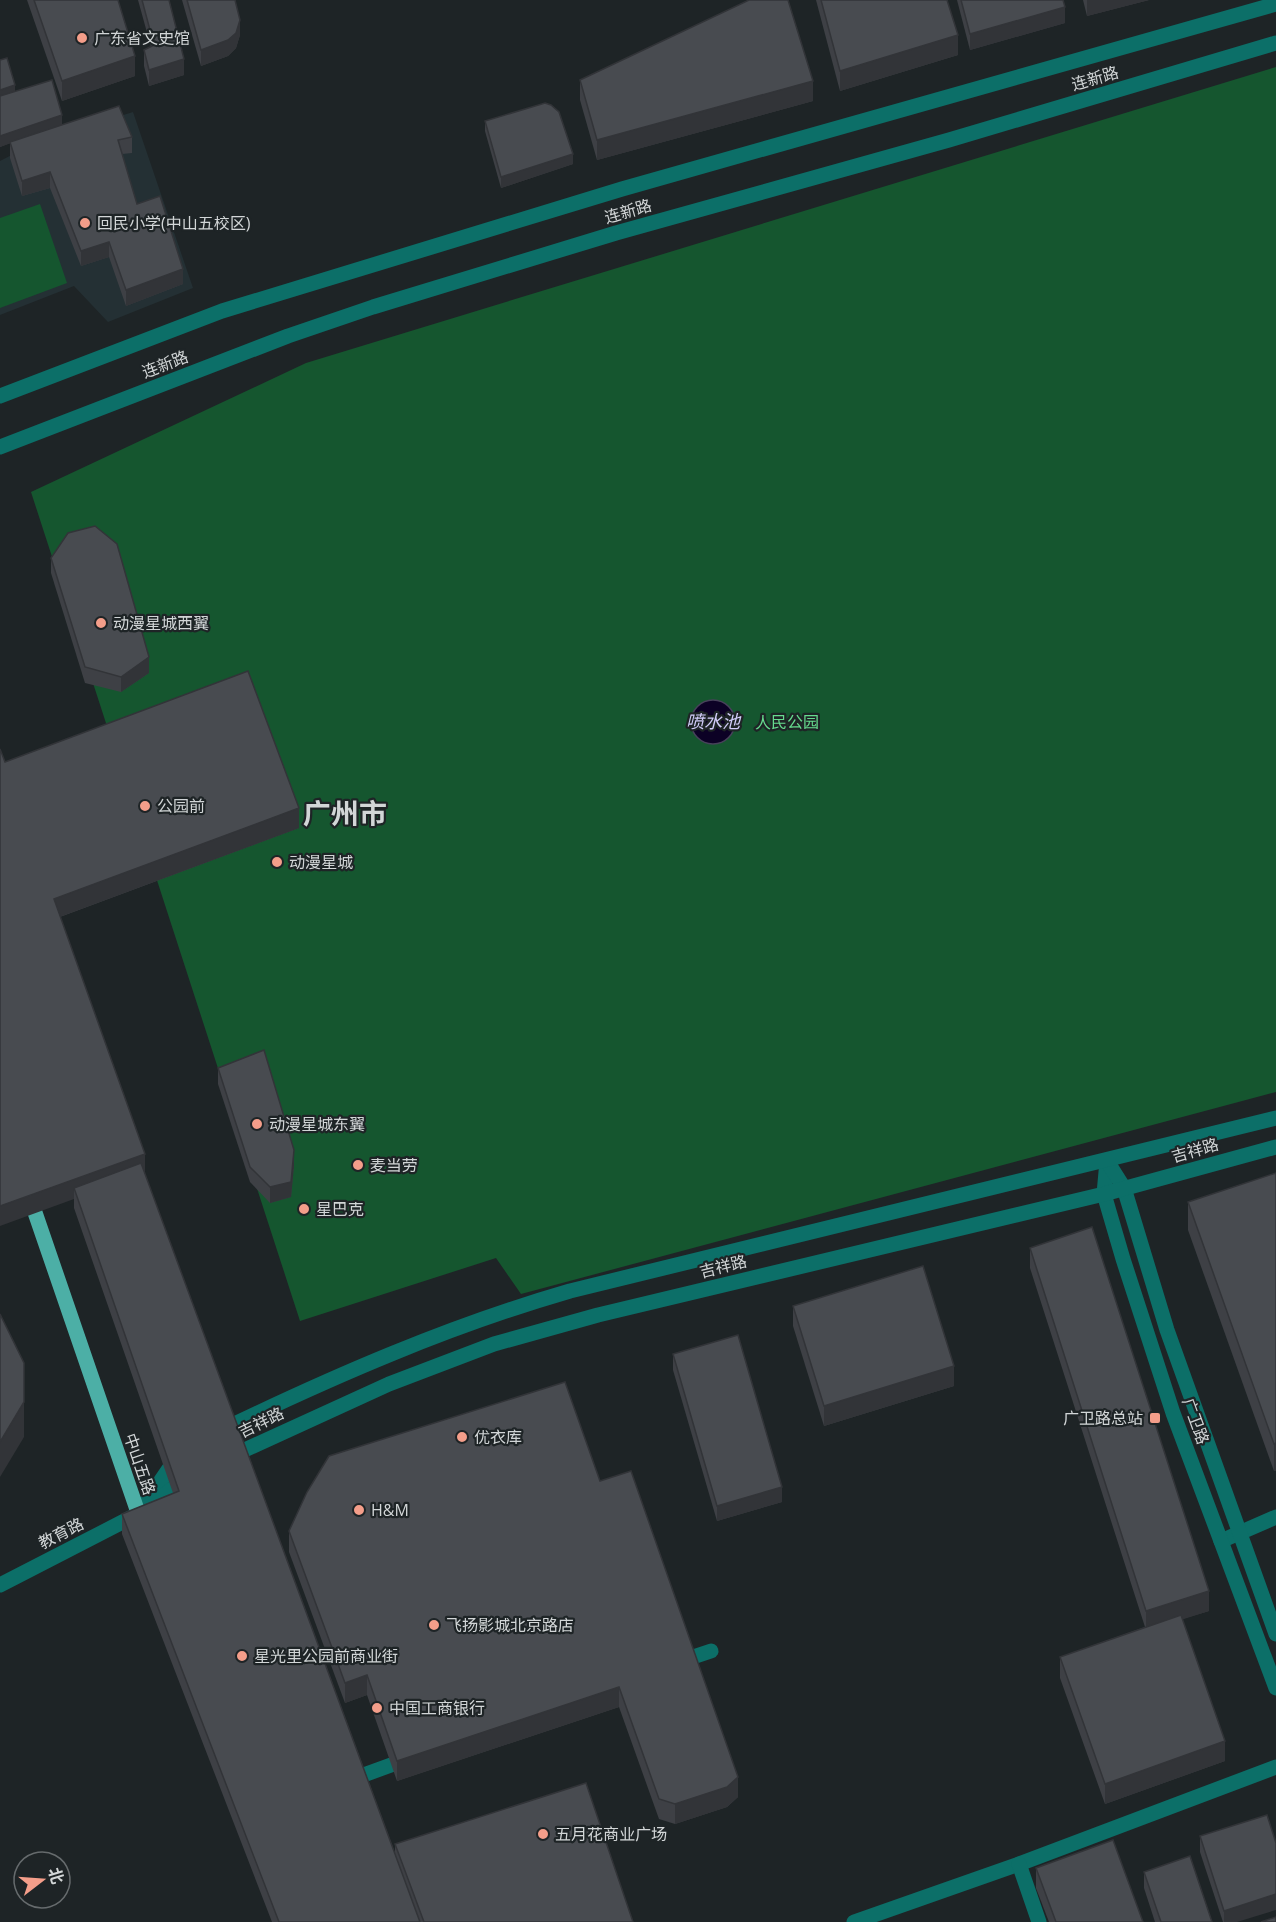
<svg xmlns="http://www.w3.org/2000/svg" width="1276" height="1922" viewBox="0 0 1276 1922" font-family="'Open Sans','Noto Sans SC',sans-serif">
  <style>
    .built { fill: #243034 }
    .green { fill: #15562f }
    .water { fill: #0c0125; stroke: #47415a; stroke-width: 1.5 }
    .lines { fill: none; stroke-linecap: round; stroke-linejoin: round }
    .service { stroke: #0c6f68; stroke-width: 15 }
    .minor { stroke: #0c6f68; stroke-width: 15 }
    .tertiary { stroke: #0c6f68; stroke-width: 15 }
    .primary { stroke: #4cafa6; stroke-width: 15 }
    .wall { fill: #3e4045 }
    .shaded-wall { fill: #323438 }
    .building { fill: #484b50; stroke: #323438; stroke-width: 1.5 }
    .poi-dot { fill: #f49e8a; stroke: #1e2426; stroke-width: 2 }
    .labels { text-anchor: middle; stroke-width: 4.5; stroke-linejoin: round; paint-order: stroke }
    .poi-label { font-size: 16px; fill: #d2d6d7; stroke: #1e2426; text-anchor: start }
    .street-label { font-size: 16px; fill: #d2d6d7; stroke: #1e2426 }
    .park-label { font-size: 16px; fill: #66db8e; stroke: #1e2426 }
    .water-label { font-size: 18px; font-style: italic; fill: #d1ccf8; stroke: #1e2426 }
    .town-label { font-size: 28px; font-weight: bold; fill: #d2d6d7; stroke: #1e2426 }
  </style>
  <rect width="100%" height="100%" fill="#1e2426"/>
  <path class="built" d="M 133,112 L 193,288 L 108,322 L 74,286 L 0,315 L 0,161 L 37,142 Z"/>
  <g class="green">
    <path d="M 1276,67 L 1276,1092 L 521,1294 L 496,1258 L 300,1321 L 31,492 L 306,363 Z"/>
    <path d="M 40,204 L 67,283 L 0,308 L 0,218 Z"/>
  </g>
  <circle class="water" cx="713" cy="722" r="22"/>
  <g class="lines">
    <g class="service">
      <path d="M 1221,1541 L 1276,1517"/>
      <path d="M 690,1658 L 711,1651"/>
      <path d="M 347,1781 L 391,1765"/>
      <path d="M 854,1922 L 1019,1864 L 1276,1767"/>
    </g>
    <path class="minor" d="M 1019,1864 L 1039,1922"/>
    <g class="tertiary">
      <path d="M 0,396 L 222,311 L 622,189 L 1276,4"/>
      <path d="M 0,447 L 288,336 L 373,307 L 616,233 L 949,140 L 1276,43"/>
      <path d="M 1107,1161 L 1104,1194 L 1123,1259 L 1173,1413 L 1276,1688"/>
      <path d="M 1107,1161 L 1124,1188 L 1167,1330 L 1276,1634"/>
      <path d="M 220,1431 C 334,1376 449,1326 570,1291 L 1276,1118"/>
      <path d="M 227,1458 L 389,1384 L 494,1344 L 598,1315 L 1104,1194 L 1276,1147"/>
      <path d="M 145,1504 L 177,1457"/>
      <path d="M 0,1585 L 138,1514 L 187,1478"/>
    </g>
    <path class="primary" d="M 29,1195 L 143,1527"/>
  </g>
  <g class="wall">
    <path d="M 27,0 L 118,0 L 135,76 L 62,101 Z"/>
    <path d="M 138,0 L 169,0 L 184,75 L 149,86 L 144,66 L 144,50 L 151,47 Z"/>
    <path d="M 182,0 L 235,0 L 240,35 L 236,48 L 228,56 L 201,66 Z"/>
    <path d="M 816,0 L 947,0 L 958,55 L 840,91 Z"/>
    <path d="M 957,0 L 1063,0 L 1065,23 L 970,50 Z"/>
    <path d="M 1083,0 L 1149,0 L 1087,16 Z"/>
    <path d="M 0,60 L 15,92 L 62,125 L 132,137 L 132,153 L 122,154 L 137,204 L 183,284 L 126,306 L 109,257 L 81,266 L 50,188 L 22,196 L 10,158 L 10,143 L 0,147 Z"/>
    <path d="M 580,80 L 813,101 L 597,160 L 580,100 Z"/>
    <path d="M 485,121 L 573,164 L 501,188 L 485,131 Z"/>
    <path d="M 51,558 L 149,673 L 121,692 L 85,683 L 51,573 Z"/>
    <path d="M 5,762 L 299,828 L 60,917 L 145,1174 L 395,1853 L 395,1844 L 633,1922 L 272,1922 L 122,1534 L 122,1514 L 173,1493 L 74,1208 L 74,1199 Z"/>
    <path d="M 218,1068 L 294,1165 L 291,1197 L 270,1203 L 250,1182 L 218,1084 Z"/>
    <path d="M 1276,1173 L 1276,1471 L 1274,1471 L 1188,1230 L 1188,1202 Z"/>
    <path d="M 1030,1248 L 1209,1611 L 1182,1619 L 1225,1761 L 1105,1804 L 1060,1678 L 1060,1657 L 1145,1627 L 1030,1268 Z"/>
    <path d="M 793,1306 L 954,1386 L 824,1426 L 793,1326 Z"/>
    <path d="M 673,1354 L 782,1502 L 717,1521 L 673,1370 Z"/>
    <path d="M 600,1481 L 738,1797 L 727,1807 L 675,1824 L 659,1819 L 619,1707 L 397,1781 L 367,1695 L 345,1703 L 289,1552 L 289,1531 Z"/>
    <path d="M 1200,1836 L 1237,1922 L 1223,1922 L 1200,1852 Z"/>
    <path d="M 1036,1868 L 1143,1922 L 1049,1922 L 1036,1888 Z"/>
    <path d="M 1144,1872 L 1212,1922 L 1155,1922 L 1144,1888 Z"/>
  </g>
  <g class="shaded-wall">
    <path d="M 1087,0 L 1149,0 L 1087,16 Z"/>
    <path d="M 1065,7 L 1065,23 L 970,50 L 970,34 Z"/>
    <path d="M 240,20 L 240,35 L 236,48 L 228,56 L 201,66 L 201,50 Z"/>
    <path d="M 958,35 L 958,55 L 840,91 L 840,71 Z"/>
    <path d="M 135,56 L 135,76 L 62,101 L 62,81 Z"/>
    <path d="M 184,59 L 184,75 L 149,86 L 149,70 Z"/>
    <path d="M 813,81 L 813,101 L 597,160 L 597,140 Z"/>
    <path d="M 15,85 L 15,95 L 0,100 L 0,90 Z"/>
    <path d="M 62,115 L 62,125 L 0,147 L 0,136 Z"/>
    <path d="M 573,154 L 573,164 L 501,188 L 501,177 Z"/>
    <path d="M 50,172 L 50,188 L 22,196 L 22,181 Z"/>
    <path d="M 109,242 L 109,257 L 81,266 L 81,251 Z"/>
    <path d="M 183,269 L 183,284 L 126,306 L 126,290 Z"/>
    <path d="M 149,657 L 149,673 L 121,692 L 121,677 Z"/>
    <path d="M 299,808 L 299,828 L 54,919 L 54,899 Z"/>
    <path d="M 294,1150 L 294,1165 L 291,1197 L 270,1203 L 270,1187 Z"/>
    <path d="M 145,1154 L 145,1174 L 74,1188 L 74,1199 L 0,1226 L 0,1206 Z"/>
    <path d="M 954,1366 L 954,1386 L 824,1426 L 824,1406 Z"/>
    <path d="M 24,1402 L 24,1437 L 0,1477 L 0,1442 Z"/>
    <path d="M 1276,1443 L 1276,1471 L 1274,1471 L 1274,1444 Z"/>
    <path d="M 782,1487 L 782,1502 L 717,1521 L 717,1506 Z"/>
    <path d="M 1209,1591 L 1209,1611 L 1146,1631 L 1146,1611 Z"/>
    <path d="M 367,1675 L 367,1695 L 345,1703 L 345,1683 Z"/>
    <path d="M 619,1687 L 619,1707 L 397,1781 L 397,1761 Z"/>
    <path d="M 1225,1741 L 1225,1761 L 1105,1804 L 1105,1784 Z"/>
    <path d="M 738,1777 L 738,1797 L 727,1807 L 675,1824 L 675,1804 Z"/>
    <path d="M 1276,1894 L 1276,1910 L 1237,1922 L 1224,1922 L 1224,1911 Z"/>
  </g>
  <g class="building">
    <path d="M 34,0 L 118,0 L 135,56 L 62,81 Z"/>
    <path d="M 142,0 L 169,0 L 184,59 L 149,70 L 144,50 L 154,45 Z"/>
    <path d="M 187,0 L 235,0 L 240,20 L 236,33 L 228,40 L 201,50 Z"/>
    <path d="M 749,0 L 788,0 L 813,81 L 597,140 L 580,80 Z"/>
    <path d="M 821,0 L 947,0 L 958,35 L 840,71 Z"/>
    <path d="M 961,0 L 1063,0 L 1065,7 L 970,34 Z"/>
    <path d="M 7,58 L 15,85 L 0,90 L 0,60 Z"/>
    <path d="M 52,80 L 62,115 L 0,136 L 0,96 Z"/>
    <path d="M 545,103 L 551,105 L 559,112 L 573,154 L 501,177 L 485,121 Z"/>
    <path d="M 119,106 L 132,137 L 118,140 L 137,204 L 160,196 L 183,269 L 126,290 L 109,242 L 81,251 L 50,172 L 22,181 L 10,142 Z"/>
    <path d="M 95,526 L 117,544 L 149,657 L 121,677 L 85,667 L 51,558 L 68,533 Z"/>
    <path d="M 248,671 L 299,808 L 54,899 L 145,1154 L 0,1206 L 0,749 L 5,762 Z"/>
    <path d="M 264,1050 L 294,1150 L 291,1182 L 270,1187 L 250,1167 L 218,1068 Z"/>
    <path d="M 141,1163 L 420,1922 L 279,1922 L 122,1514 L 179,1491 L 74,1188 Z"/>
    <path d="M 1276,1173 L 1276,1443 L 1274,1444 L 1188,1202 Z"/>
    <path d="M 1092,1227 L 1209,1591 L 1146,1611 L 1030,1248 Z"/>
    <path d="M 923,1266 L 954,1366 L 824,1406 L 793,1306 Z"/>
    <path d="M 0,1314 L 24,1363 L 24,1402 L 0,1442 Z"/>
    <path d="M 738,1335 L 782,1487 L 717,1506 L 673,1354 Z"/>
    <path d="M 565,1382 L 600,1481 L 631,1471 L 738,1777 L 727,1787 L 675,1804 L 659,1799 L 619,1687 L 397,1761 L 367,1675 L 345,1683 L 289,1531 L 307,1492 L 329,1456 Z"/>
    <path d="M 1181,1615 L 1225,1741 L 1105,1784 L 1060,1657 Z"/>
    <path d="M 586,1783 L 633,1922 L 424,1922 L 395,1844 Z"/>
    <path d="M 1267,1815 L 1276,1843 L 1276,1894 L 1224,1911 L 1200,1836 Z"/>
    <path d="M 1113,1840 L 1143,1922 L 1056,1922 L 1036,1868 Z"/>
    <path d="M 1190,1856 L 1212,1922 L 1161,1922 L 1144,1872 Z"/>
    <path d="M 1276,1917 L 1276,1922 L 1261,1922 Z"/>
  </g>
  <g class="poi-dot">
    <circle cx="82" cy="38" r="6"/>
    <circle cx="85" cy="223" r="6"/>
    <circle cx="101" cy="623" r="6"/>
    <circle cx="145" cy="806" r="6"/>
    <circle cx="277" cy="862" r="6"/>
    <circle cx="257" cy="1124" r="6"/>
    <circle cx="358" cy="1165" r="6"/>
    <circle cx="304" cy="1209" r="6"/>
    <rect x="1149" y="1412" width="12" height="12" rx="3"/>
    <circle cx="462" cy="1437" r="6"/>
    <circle cx="359" cy="1510" r="6"/>
    <circle cx="434" cy="1625" r="6"/>
    <circle cx="242" cy="1656" r="6"/>
    <circle cx="377" cy="1708" r="6"/>
    <circle cx="543" cy="1834" r="6"/>
  </g>
  <g class="labels">
    <g class="poi-label">
      <text x="94" y="44">广东省文史馆</text>
      <text x="97" y="229">回民小学(中山五校区)</text>
      <text x="113" y="629">动漫星城西翼</text>
      <text x="157" y="812">公园前</text>
      <text x="289" y="868">动漫星城</text>
      <text x="269" y="1130">动漫星城东翼</text>
      <text x="370" y="1171">麦当劳</text>
      <text x="316" y="1215">星巴克</text>
      <text x="1143" y="1424" text-anchor="end">广卫路总站</text>
      <text x="474" y="1443">优衣库</text>
      <text x="371" y="1516">H&amp;M</text>
      <text x="446" y="1631">飞扬影城北京路店</text>
      <text x="254" y="1662">星光里公园前商业街</text>
      <text x="389" y="1714">中国工商银行</text>
      <text x="555" y="1840">五月花商业广场</text>
    </g>
    <g class="street-label">
      <text transform="translate(1095 78) rotate(-16)" y="6">连新路</text>
      <text transform="translate(628 211) rotate(-16)" y="6">连新路</text>
      <text transform="translate(165 364) rotate(-21)" y="6">连新路</text>
      <text transform="translate(1195 1150) rotate(-16)" y="6">吉祥路</text>
      <text transform="translate(723 1266) rotate(-14)" y="6">吉祥路</text>
      <text transform="translate(1196 1421) rotate(70)" y="6">广卫路</text>
      <text transform="translate(261 1422) rotate(-26)" y="6">吉祥路</text>
      <text transform="translate(140 1464) rotate(71)" y="6">中山五路</text>
      <text transform="translate(61 1533) rotate(-27)" y="6">教育路</text>
    </g>
    <g class="park-label">
      <text x="787" y="728">人民公园</text>
    </g>
    <g class="water-label">
      <text x="713" y="728">喷水池</text>
    </g>
    <g class="town-label">
      <text x="345" y="824">广州市</text>
    </g>
  </g>
  <g transform="translate(42 1880) rotate(73)"><circle r="28" fill="#1e2426" stroke="#666b6d" stroke-width="1.5"/>
  <path d="M0-4.5L10 22L0 15L-10 22Z" fill="#f49e8a"/>
  <text y="-9" font-size="16" font-weight="bold" text-anchor="middle" fill="#d2d6d7">北</text>
  </g>
</svg>
